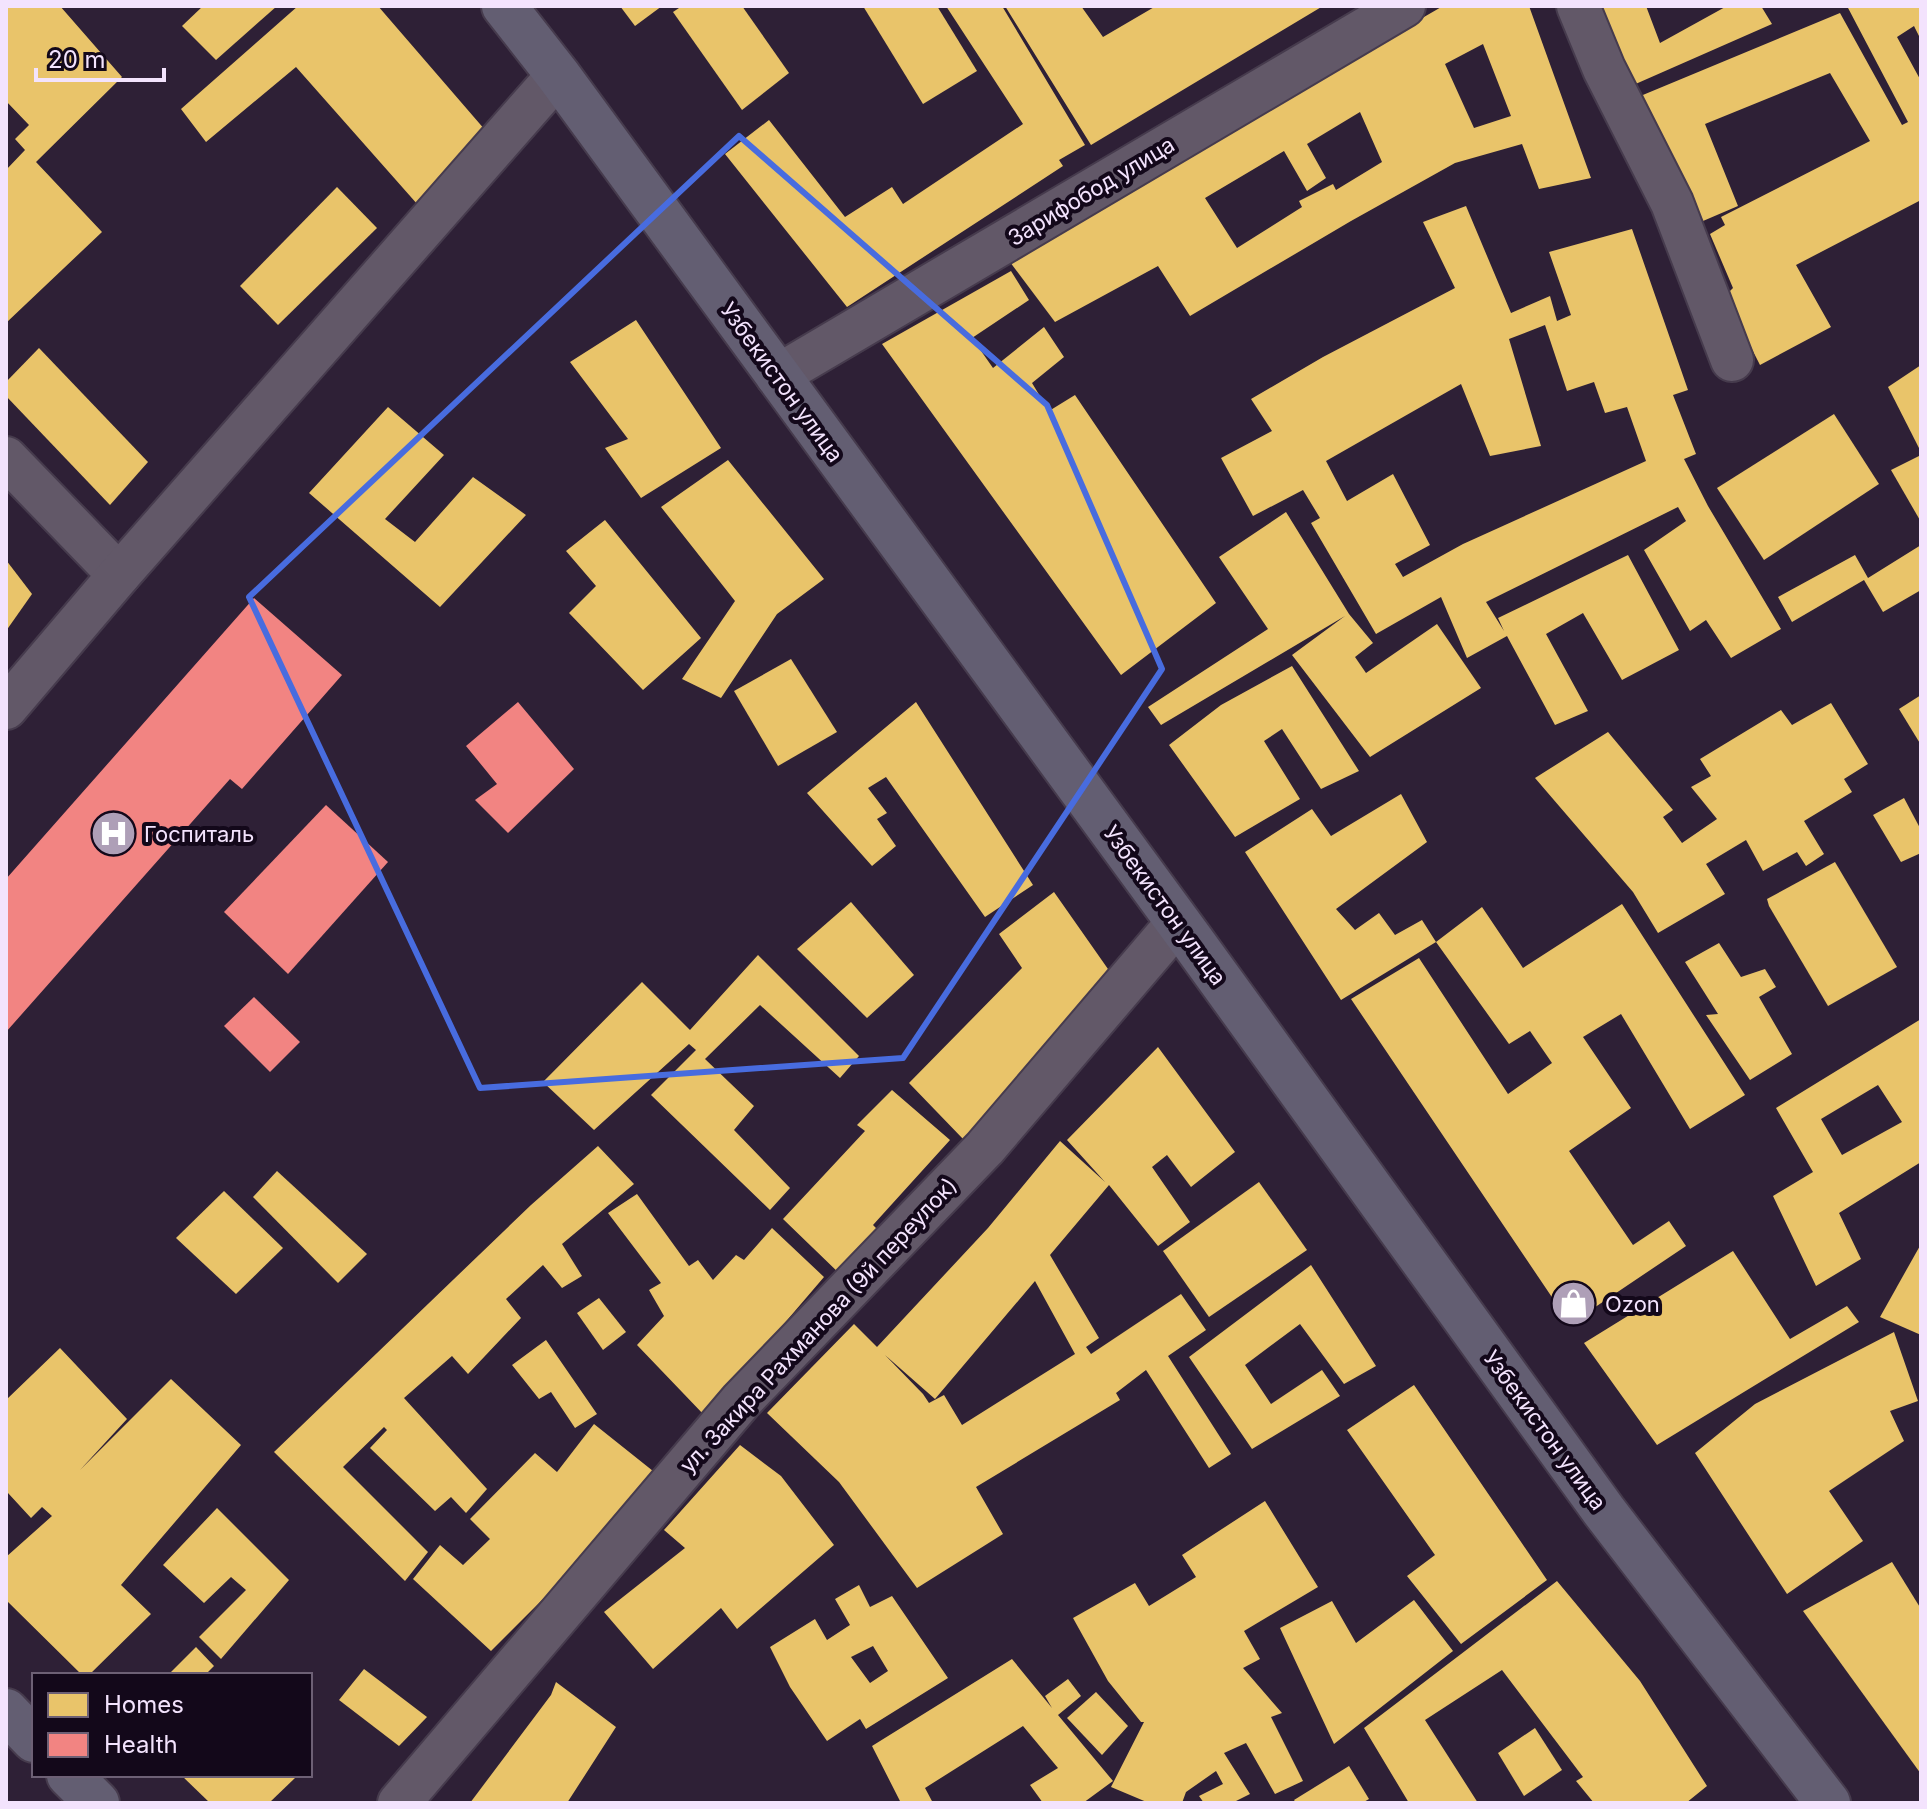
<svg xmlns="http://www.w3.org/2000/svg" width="1927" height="1809" viewBox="0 0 1927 1809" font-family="Inter,sans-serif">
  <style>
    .homes { fill: #e9c46a; fill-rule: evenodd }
    .health { fill: #f28482 }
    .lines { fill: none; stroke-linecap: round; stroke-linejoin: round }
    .minor-casing { stroke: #463b4d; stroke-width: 46 }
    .major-casing { stroke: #463b4d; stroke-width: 48 }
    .minor { stroke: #625868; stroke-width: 42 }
    .major { stroke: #635e72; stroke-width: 44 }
    .marked { fill: none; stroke: #486cdf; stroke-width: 6; stroke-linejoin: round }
    .labels { text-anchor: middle; stroke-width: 8; stroke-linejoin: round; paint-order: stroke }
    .street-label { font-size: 22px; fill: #f3e3fd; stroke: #13081a }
    .poi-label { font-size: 22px; fill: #f3e3fd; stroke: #13081a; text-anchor: start }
  </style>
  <rect width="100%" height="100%" fill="#2e2036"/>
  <g class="homes">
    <path d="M 6,6 L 60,6 L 122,77 L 36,162 L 102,232 L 6,323 L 6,170 L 25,150 L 15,139 L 29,125 L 6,101 Z"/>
    <path d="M 203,6 L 277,6 L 216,60 L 182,26 Z"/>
    <path d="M 298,6 L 378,6 L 492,138 L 418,205 L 296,67 L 206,142 L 181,109 Z"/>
    <path d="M 620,6 L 662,6 L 635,26 Z"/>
    <path d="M 682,6 L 742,6 L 789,73 L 742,110 L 673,12 Z"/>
    <path d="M 863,6 L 937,6 L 977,71 L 923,104 Z"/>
    <path d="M 946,6 L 1002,6 L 1085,145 L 1059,160 L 1063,166 L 847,307 L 725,154 L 769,120 L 845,217 L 892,187 L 903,204 L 1023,124 Z"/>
    <path d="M 1005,6 L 1081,6 L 1103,37 L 1156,6 L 1323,6 L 1091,145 Z"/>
    <path d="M 1443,6 L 1529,6 L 1591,178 L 1539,189 L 1522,144 L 1455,163 L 1351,221 L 1190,316 L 1158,266 L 1055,322 L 1007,258 ZM 1483,44 L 1511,116 L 1474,128 L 1445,64 ZM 1360,112 L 1382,162 L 1336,190 L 1333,184 L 1299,201 L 1302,207 L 1237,248 L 1205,198 L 1284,151 L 1307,191 L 1326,178 L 1307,144 Z"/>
    <path d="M 1599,6 L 1646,6 L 1660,43 L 1727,6 L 1761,6 L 1772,24 L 1631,86 Z"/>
    <path d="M 1847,6 L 1921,6 L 1921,40 L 1914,26 L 1897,37 L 1921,81 L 1921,200 L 1796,265 L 1831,327 L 1760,365 L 1725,296 L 1733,288 L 1710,234 L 1725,225 L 1721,217 L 1870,141 L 1830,73 L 1705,124 L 1738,206 L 1703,221 L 1638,97 L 1840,13 L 1902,125 L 1908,122 Z"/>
    <path d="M 337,187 L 377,228 L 278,325 L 240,286 Z"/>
    <path d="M 1466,206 L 1511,313 L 1550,296 L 1557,321 L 1571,315 L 1549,252 L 1632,229 L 1688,390 L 1673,395 L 1696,454 L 1684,459 L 1708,506 L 1781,629 L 1731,658 L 1706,620 L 1690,631 L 1644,550 L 1686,521 L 1678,507 L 1486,602 L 1504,631 L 1498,618 L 1628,555 L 1679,650 L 1622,680 L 1583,613 L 1546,634 L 1588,711 L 1555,725 L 1507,636 L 1467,658 L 1441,597 L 1376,634 L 1311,523 L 1320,518 L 1303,490 L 1253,516 L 1221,458 L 1272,431 L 1251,399 L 1323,357 L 1455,288 L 1423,222 ZM 1545,325 L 1567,391 L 1594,382 L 1605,413 L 1627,407 L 1646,461 L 1463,544 L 1403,577 L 1395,564 L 1430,545 L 1393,474 L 1347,501 L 1326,461 L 1461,384 L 1490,456 L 1541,446 L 1509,339 Z"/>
    <path d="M 1011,271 L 1029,300 L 972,338 L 993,368 L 1044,327 L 1064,357 L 1032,383 L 1049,411 L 1075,395 L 1216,603 L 1121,675 L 882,344 Z"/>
    <path d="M 636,320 L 721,448 L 641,498 L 605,448 L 628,439 L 570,362 Z"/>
    <path d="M 39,348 L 148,462 L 110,505 L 6,396 L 6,382 Z"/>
    <path d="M 1921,365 L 1921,452 L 1888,387 Z"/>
    <path d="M 388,407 L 444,455 L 385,519 L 415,542 L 473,477 L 526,515 L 440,607 L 309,493 Z"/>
    <path d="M 1834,414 L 1879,484 L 1764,560 L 1717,488 Z"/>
    <path d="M 1921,455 L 1921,522 L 1891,470 Z"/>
    <path d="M 728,460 L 824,579 L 777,614 L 721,698 L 682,679 L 735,601 L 661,507 Z"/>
    <path d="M 1286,512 L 1349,614 L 1373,643 L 1355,657 L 1366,673 L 1437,624 L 1481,688 L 1370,757 L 1292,655 L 1345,616 L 1161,725 L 1148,707 L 1268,629 L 1219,557 Z"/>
    <path d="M 605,520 L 701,638 L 643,690 L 569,613 L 596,586 L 566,551 Z"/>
    <path d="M 1921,545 L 1921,590 L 1883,612 L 1864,580 L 1792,622 L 1778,597 L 1855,555 L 1868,578 Z"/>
    <path d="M 6,560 L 32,594 L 6,631 Z"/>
    <path d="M 791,659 L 837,732 L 778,766 L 734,691 Z"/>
    <path d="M 1292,666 L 1359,771 L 1321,789 L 1282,729 L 1264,741 L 1300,799 L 1235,837 L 1169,745 L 1221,705 Z"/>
    <path d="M 1921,695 L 1921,745 L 1899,709 Z"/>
    <path d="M 916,702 L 1033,885 L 985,917 L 886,777 L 868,788 L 887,813 L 877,819 L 896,846 L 872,866 L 807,793 Z"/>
    <path d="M 1831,703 L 1868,764 L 1844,779 L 1852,792 L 1804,821 L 1824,854 L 1806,866 L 1797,852 L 1763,871 L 1746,840 L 1706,864 L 1725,894 L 1658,933 L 1633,892 L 1535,778 L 1608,732 L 1673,810 L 1663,817 L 1682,843 L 1717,819 L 1691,787 L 1711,776 L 1700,759 L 1781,710 L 1792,725 Z"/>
    <path d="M 1401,794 L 1427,842 L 1336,909 L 1355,930 L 1379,913 L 1395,935 L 1422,920 L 1436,942 L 1482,907 L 1523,968 L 1622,904 L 1745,1095 L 1690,1129 L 1621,1014 L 1583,1037 L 1631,1108 L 1569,1151 L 1633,1245 L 1669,1221 L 1686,1246 L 1570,1324 L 1351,999 L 1419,958 L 1508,1094 L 1552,1063 L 1530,1031 L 1509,1044 L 1436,942 L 1341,1000 L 1245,852 L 1312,809 L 1331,836 Z"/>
    <path d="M 1904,798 L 1921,830 L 1921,853 L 1901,862 L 1873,815 Z"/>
    <path d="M 1835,862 L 1897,967 L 1828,1006 L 1769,906 L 1767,899 Z"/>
    <path d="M 1054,892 L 1115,979 L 964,1140 L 909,1083 L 1022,968 L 999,934 Z"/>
    <path d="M 851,902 L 914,975 L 867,1018 L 797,949 Z"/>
    <path d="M 1719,943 L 1741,977 L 1765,969 L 1776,987 L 1759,997 L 1792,1054 L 1750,1080 L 1706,1015 L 1718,1014 L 1685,962 Z"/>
    <path d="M 758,955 L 859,1056 L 840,1078 L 760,1005 L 705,1059 L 754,1106 L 734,1130 L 790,1188 L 770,1210 L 651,1095 L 696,1050 L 689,1044 L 594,1130 L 543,1082 L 642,982 L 690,1030 Z"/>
    <path d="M 1921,1019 L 1919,1123 L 1921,1162 L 1839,1213 L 1861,1259 L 1816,1286 L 1773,1196 L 1813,1172 L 1776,1108 ZM 1878,1085 L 1902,1122 L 1842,1155 L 1821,1119 Z"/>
    <path d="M 1158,1047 L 1235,1152 L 1191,1187 L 1167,1155 L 1152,1167 L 1190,1222 L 1158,1246 L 1109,1185 L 1050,1255 L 1099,1338 L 1086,1347 L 1091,1354 L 1181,1294 L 1206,1330 L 1168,1356 L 1231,1454 L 1209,1468 L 1146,1370 L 1116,1393 L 1120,1400 L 976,1487 L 1003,1534 L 917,1588 L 839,1482 L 767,1413 L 854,1324 L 877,1347 L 988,1228 L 1060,1141 L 1105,1182 L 1067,1140 ZM 1035,1281 L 1075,1354 L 962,1425 L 944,1395 L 929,1403 L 923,1394 L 885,1355 L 935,1399 Z"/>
    <path d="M 892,1090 L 950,1140 L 873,1225 L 883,1235 L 842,1276 L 783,1219 L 865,1131 L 857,1125 Z"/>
    <path d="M 598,1146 L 634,1184 L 562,1244 L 582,1276 L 562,1288 L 543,1265 L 506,1299 L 521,1318 L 468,1374 L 452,1356 L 404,1398 L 487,1489 L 466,1513 L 451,1497 L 435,1511 L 370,1448 L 387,1430 L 384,1427 L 343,1467 L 428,1552 L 405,1581 L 274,1452 L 531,1205 Z"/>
    <path d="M 277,1171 L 367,1254 L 338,1283 L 253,1197 Z"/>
    <path d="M 1259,1182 L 1307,1250 L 1209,1317 L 1163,1251 Z"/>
    <path d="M 224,1191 L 283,1248 L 236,1294 L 176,1238 Z"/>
    <path d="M 637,1194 L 689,1266 L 698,1260 L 713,1280 L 736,1255 L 744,1260 L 772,1228 L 824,1277 L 705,1416 L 637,1345 L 664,1316 L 649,1290 L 661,1283 L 608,1213 Z"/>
    <path d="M 1921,1244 L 1921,1335 L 1880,1317 Z"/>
    <path d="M 1733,1251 L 1790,1339 L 1847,1306 L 1859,1322 L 1657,1445 L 1584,1343 Z"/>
    <path d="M 1311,1265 L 1376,1366 L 1344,1384 L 1300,1324 L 1245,1365 L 1271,1404 L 1322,1370 L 1340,1396 L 1252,1449 L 1189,1357 Z"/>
    <path d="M 599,1298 L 626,1332 L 603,1350 L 577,1313 Z"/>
    <path d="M 1894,1332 L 1918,1401 L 1890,1411 L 1904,1441 L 1829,1491 L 1863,1541 L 1787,1594 L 1695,1453 L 1755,1404 Z"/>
    <path d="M 546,1340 L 597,1414 L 575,1428 L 551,1392 L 539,1399 L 512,1365 Z"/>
    <path d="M 60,1348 L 127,1419 L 80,1470 L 171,1379 L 241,1445 L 121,1585 L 151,1614 L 89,1675 L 82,1675 L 6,1600 L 6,1557 L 52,1516 L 42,1507 L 31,1518 L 8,1493 L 6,1495 L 6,1400 Z"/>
    <path d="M 1414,1385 L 1547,1580 L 1461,1644 L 1407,1576 L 1435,1555 L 1347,1430 Z"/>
    <path d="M 594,1424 L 653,1471 L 608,1534 L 491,1651 L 413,1579 L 440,1545 L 463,1565 L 490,1539 L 470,1519 L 535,1453 L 557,1472 Z"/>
    <path d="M 740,1445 L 781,1476 L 834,1545 L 737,1629 L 721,1608 L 653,1669 L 604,1612 L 685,1548 L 664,1530 Z"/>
    <path d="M 1265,1501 L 1318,1587 L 1244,1631 L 1260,1659 L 1243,1668 L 1282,1713 L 1271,1717 L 1303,1781 L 1275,1794 L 1246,1743 L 1224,1753 L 1250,1794 L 1232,1803 L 1204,1803 L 1199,1796 L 1223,1784 L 1216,1771 L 1186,1792 L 1182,1803 L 1149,1803 L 1111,1787 L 1144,1722 L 1141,1722 L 1108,1681 L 1073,1618 L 1135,1583 L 1149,1606 L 1196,1577 L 1182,1555 Z"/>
    <path d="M 217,1508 L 289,1580 L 221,1659 L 199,1637 L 246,1590 L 231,1577 L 204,1603 L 163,1565 Z"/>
    <path d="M 1892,1562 L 1921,1609 L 1921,1774 L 1803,1611 Z"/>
    <path d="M 1557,1581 L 1640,1681 L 1707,1786 L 1686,1803 L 1594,1803 L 1576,1781 L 1583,1777 L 1502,1670 L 1425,1720 L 1478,1803 L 1409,1803 L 1364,1728 Z"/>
    <path d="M 859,1585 L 870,1607 L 892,1596 L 948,1678 L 866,1729 L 860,1719 L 827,1741 L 790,1687 L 770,1647 L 815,1619 L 827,1640 L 850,1625 L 835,1599 ZM 873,1646 L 888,1671 L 870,1683 L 851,1657 Z"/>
    <path d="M 1414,1600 L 1453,1651 L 1334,1744 L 1280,1628 L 1332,1601 L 1356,1643 Z"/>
    <path d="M 196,1647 L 214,1666 L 205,1675 L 168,1675 Z"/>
    <path d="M 1012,1659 L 1052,1708 L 1045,1696 L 1068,1679 L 1081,1696 L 1058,1715 L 1113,1781 L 1083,1803 L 1043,1803 L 1030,1785 L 1058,1768 L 1023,1726 L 925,1788 L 933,1803 L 901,1803 L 872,1746 Z"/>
    <path d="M 364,1669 L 427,1717 L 399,1746 L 339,1700 Z"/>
    <path d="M 556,1682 L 616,1727 L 567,1803 L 470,1803 L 551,1695 Z"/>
    <path d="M 1096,1692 L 1128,1726 L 1102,1755 L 1067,1718 Z"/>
    <path d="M 1535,1728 L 1562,1770 L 1524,1796 L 1498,1753 Z"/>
    <path d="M 1349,1766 L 1369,1799 L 1362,1803 L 1296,1803 L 1294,1800 Z"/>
    <path d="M 181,1775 L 292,1775 L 295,1778 L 269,1803 L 210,1803 Z"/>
  </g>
  <g class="health">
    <path d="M 254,598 L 342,675 L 242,789 L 230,779 L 6,1032 L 6,879 Z"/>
    <path d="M 518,702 L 574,769 L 508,833 L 475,800 L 497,784 L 466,746 Z"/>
    <path d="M 326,805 L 388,862 L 288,974 L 224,912 Z"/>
    <path d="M 254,997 L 300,1042 L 270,1072 L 224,1026 Z"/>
  </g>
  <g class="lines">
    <defs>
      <g id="minor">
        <path d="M 1578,6 L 1604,69 L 1672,203 L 1732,360"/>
        <path d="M 777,376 L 1404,6"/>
        <path d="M 6,458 L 119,575"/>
        <path d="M 6,708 L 119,575 L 558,75"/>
        <path d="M 399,1803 L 741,1401 L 985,1148 L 1178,922"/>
      </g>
      <g id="major">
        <path d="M 504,6 L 558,75 L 1192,941 L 1604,1511 L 1828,1803"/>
        <path d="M 6,1711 L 34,1740"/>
        <path d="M 69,1775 L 97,1803"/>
      </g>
    </defs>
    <use href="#minor" class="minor-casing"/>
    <use href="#major" class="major-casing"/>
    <use href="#minor" class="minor"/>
    <use href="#major" class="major"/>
  </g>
  <path class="marked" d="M 739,136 L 1047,405 L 1162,669 L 903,1058 L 480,1088 L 249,597 Z"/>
  <defs>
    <symbol id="hospital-disc" viewBox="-11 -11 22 22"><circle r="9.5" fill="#ae9fb7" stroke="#13081a"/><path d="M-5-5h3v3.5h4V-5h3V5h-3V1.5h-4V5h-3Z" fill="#fff"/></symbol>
    <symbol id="shop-disc" viewBox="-11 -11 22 22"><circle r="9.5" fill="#ae9fb7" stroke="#13081a"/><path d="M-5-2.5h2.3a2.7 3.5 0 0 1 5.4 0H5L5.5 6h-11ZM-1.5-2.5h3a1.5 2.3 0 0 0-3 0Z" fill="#fff"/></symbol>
  </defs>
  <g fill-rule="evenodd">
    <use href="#hospital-disc" x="88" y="808" width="51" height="51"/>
    <use href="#shop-disc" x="1548" y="1278" width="51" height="51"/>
  </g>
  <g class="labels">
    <g class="street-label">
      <text transform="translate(1091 191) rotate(-31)" y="8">Зарифобод улица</text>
      <text transform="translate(782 382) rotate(54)" y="8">Узбекистон улица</text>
      <text transform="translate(1165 905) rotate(54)" y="8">Узбекистон улица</text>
      <text transform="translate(818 1325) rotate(-47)" y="8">ул. Закира Рахманова (9й переулок)</text>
      <text transform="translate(1545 1430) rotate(54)" y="8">Узбекистон улица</text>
    </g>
    <g class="poi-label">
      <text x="144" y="842">Госпиталь</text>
      <text x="1605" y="1312">Ozon</text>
    </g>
  </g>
  <rect width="1927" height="1809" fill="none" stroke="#f3e3fd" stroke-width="16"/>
  <rect x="32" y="1673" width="280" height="104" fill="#13081a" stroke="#6d6075" stroke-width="2"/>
  <rect x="48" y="1693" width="40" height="24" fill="#e9c46a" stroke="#6d6075" stroke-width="2"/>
  <text x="104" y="1713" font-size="24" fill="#f3e3fd">Homes</text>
  <rect x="48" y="1733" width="40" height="24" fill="#f28482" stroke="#6d6075" stroke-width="2"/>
  <text x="104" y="1753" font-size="24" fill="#f3e3fd">Health</text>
  <path d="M36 68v12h128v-12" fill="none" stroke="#f3e3fd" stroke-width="4"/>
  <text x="48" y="68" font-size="24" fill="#f3e3fd" stroke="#13081a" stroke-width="6" paint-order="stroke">20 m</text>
</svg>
